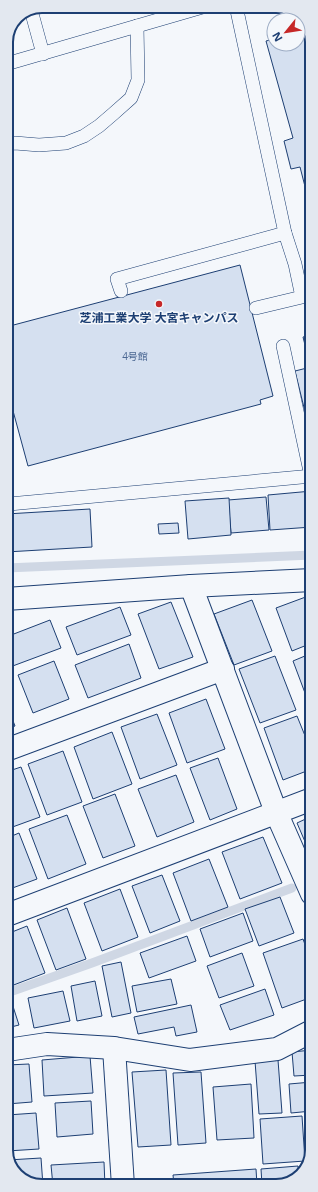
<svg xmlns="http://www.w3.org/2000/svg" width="318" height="1192" viewBox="0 0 318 1192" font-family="'Open Sans','Noto Sans JP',sans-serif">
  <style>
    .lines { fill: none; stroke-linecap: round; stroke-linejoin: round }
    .stream { stroke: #cfd7e4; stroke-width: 9 }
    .building { fill: #d5e0f0; stroke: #1d3f73 }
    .lane-casing { stroke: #1d3f73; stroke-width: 14 }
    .street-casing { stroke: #1d3f73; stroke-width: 24 }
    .lane { stroke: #f4f7fb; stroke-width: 13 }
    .street { stroke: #f4f7fb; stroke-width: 22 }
    .poi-dot { fill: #c62828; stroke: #f4f7fb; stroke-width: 1.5 }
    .labels { text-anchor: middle; stroke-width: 3; stroke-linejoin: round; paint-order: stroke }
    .number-label { font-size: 10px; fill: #4b6792 }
    .poi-label { font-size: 12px; font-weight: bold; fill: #1d3f73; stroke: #f4f7fb }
    .rim { fill: none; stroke: #1d3f73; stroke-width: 2 }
  </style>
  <rect width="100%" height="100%" fill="#f4f7fb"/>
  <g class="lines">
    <g class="stream">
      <path d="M 6,568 L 312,555"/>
      <path d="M 7,993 L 92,963 L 292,888"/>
    </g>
  </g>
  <g class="building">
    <path d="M 308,30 L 311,35 L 311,210 L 300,167 L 291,169 L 284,141 L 293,138 L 266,41 L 274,39 L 274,44 L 298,44 L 298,33 Z"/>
    <path d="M 240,265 L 273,396 L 260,400 L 261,404 L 28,466 L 6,385 L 6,327 Z"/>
    <path d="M 311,335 L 311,347 L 306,349 L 303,337 Z"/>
    <path d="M 311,367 L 312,440 L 295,371 Z"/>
    <path d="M 312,491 L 312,527 L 270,530 L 268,495 Z"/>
    <path d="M 266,497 L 269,530 L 231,533 L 228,500 Z"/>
    <path d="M 229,498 L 231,535 L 188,539 L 185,501 Z"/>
    <path d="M 90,509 L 92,547 L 6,552 L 6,514 Z"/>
    <path d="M 178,523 L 179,533 L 159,534 L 158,524 Z"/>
    <path d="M 311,595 L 312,643 L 292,651 L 276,608 Z"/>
    <path d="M 252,600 L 272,651 L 234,665 L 214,614 Z"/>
    <path d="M 171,602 L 193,657 L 159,669 L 138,614 Z"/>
    <path d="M 120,607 L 131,635 L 77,655 L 66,627 Z"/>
    <path d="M 50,620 L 61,648 L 10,667 L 6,657 L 6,637 Z"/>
    <path d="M 129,644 L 141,678 L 88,698 L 75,665 Z"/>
    <path d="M 312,653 L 312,709 L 311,709 L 293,661 Z"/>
    <path d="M 275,656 L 296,710 L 260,723 L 239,669 Z"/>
    <path d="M 54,661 L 69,699 L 33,713 L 18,675 Z"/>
    <path d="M 206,699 L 225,749 L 187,763 L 169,713 Z"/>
    <path d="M 6,703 L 15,726 L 6,729 Z"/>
    <path d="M 157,714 L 177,765 L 140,779 L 121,727 Z"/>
    <path d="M 297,716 L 312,753 L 312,769 L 283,780 L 264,728 Z"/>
    <path d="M 112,732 L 132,784 L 93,799 L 74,747 Z"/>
    <path d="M 63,751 L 82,802 L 47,815 L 28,764 Z"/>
    <path d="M 218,758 L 237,809 L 210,820 L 190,768 Z"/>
    <path d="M 21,767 L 40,817 L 7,829 L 6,772 Z"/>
    <path d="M 176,775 L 194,822 L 157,837 L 138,789 Z"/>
    <path d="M 115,794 L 135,846 L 103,858 L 83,806 Z"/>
    <path d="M 67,815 L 86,864 L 48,879 L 29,829 Z"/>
    <path d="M 312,816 L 312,858 L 297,823 Z"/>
    <path d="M 19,833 L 37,879 L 7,890 L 7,838 Z"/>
    <path d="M 263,837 L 282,883 L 240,899 L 222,852 Z"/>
    <path d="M 209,859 L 228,907 L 191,921 L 173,873 Z"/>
    <path d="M 162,875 L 180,921 L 150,933 L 132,886 Z"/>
    <path d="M 120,889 L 138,937 L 102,951 L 84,903 Z"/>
    <path d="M 280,897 L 294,933 L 259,946 L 245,909 Z"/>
    <path d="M 67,908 L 86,959 L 56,970 L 37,920 Z"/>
    <path d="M 243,913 L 253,941 L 210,957 L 200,929 Z"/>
    <path d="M 27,926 L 45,973 L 11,986 L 7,974 L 7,934 Z"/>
    <path d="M 187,936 L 196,961 L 149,978 L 140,953 Z"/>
    <path d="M 303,939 L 312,964 L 312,997 L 282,1008 L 263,953 Z"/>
    <path d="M 242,953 L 254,986 L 219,998 L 207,966 Z"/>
    <path d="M 121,962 L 131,1013 L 112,1017 L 102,966 Z"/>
    <path d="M 171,979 L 177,1004 L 137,1012 L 132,986 Z"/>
    <path d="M 95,981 L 102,1016 L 77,1021 L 71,986 Z"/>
    <path d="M 265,989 L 274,1015 L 230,1030 L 220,1005 Z"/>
    <path d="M 63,991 L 70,1021 L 34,1028 L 28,998 Z"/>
    <path d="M 10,997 L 19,1025 L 7,1028 L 7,998 Z"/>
    <path d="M 191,1005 L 197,1032 L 176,1036 L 174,1027 L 138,1034 L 134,1017 Z"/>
    <path d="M 312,1050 L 312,1075 L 294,1076 L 292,1052 Z"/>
    <path d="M 90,1056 L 93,1093 L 44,1096 L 42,1060 Z"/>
    <path d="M 278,1060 L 282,1113 L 259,1114 L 255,1061 Z"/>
    <path d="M 29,1064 L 32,1102 L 7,1104 L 7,1065 Z"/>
    <path d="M 166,1070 L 171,1145 L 138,1147 L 132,1072 Z"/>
    <path d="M 201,1072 L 206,1143 L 178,1145 L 173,1073 Z"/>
    <path d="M 312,1082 L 312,1111 L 291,1113 L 289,1084 Z"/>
    <path d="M 251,1084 L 254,1138 L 217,1140 L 213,1087 Z"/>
    <path d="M 91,1101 L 93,1134 L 57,1137 L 55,1103 Z"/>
    <path d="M 36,1113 L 39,1149 L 7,1151 L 7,1115 Z"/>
    <path d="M 302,1116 L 305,1161 L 263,1164 L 260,1119 Z"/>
    <path d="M 41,1158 L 43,1186 L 38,1186 L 18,1177 L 8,1160 Z"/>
    <path d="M 104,1162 L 105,1186 L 53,1186 L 51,1165 Z"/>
    <path d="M 298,1166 L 299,1176 L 283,1185 L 262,1185 L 261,1169 Z"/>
    <path d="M 256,1169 L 257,1185 L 174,1185 L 173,1175 Z"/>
  </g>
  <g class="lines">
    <defs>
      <g id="lane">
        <path d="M 31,10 L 43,54"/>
        <path d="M 6,64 L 206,6"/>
        <path d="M 6,144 L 15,143 L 39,145 L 66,143 L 84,136 L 99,126 L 113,114 L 131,98 L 138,80 L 137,26"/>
        <path d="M 121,291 L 117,279 L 285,233 L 236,6"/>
        <path d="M 256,308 L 302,297 L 295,264 L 285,233"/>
        <path d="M 283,346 L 311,476"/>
        <path d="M 6,502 L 9,504 L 312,476"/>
      </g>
      <g id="street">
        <path d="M 191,586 L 276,812 L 312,894"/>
        <path d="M 6,599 L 191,586 L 312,580"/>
        <path d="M 6,750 L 223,669"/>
        <path d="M 7,915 L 312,799"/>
        <path d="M 114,1048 L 123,1186"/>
        <path d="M 7,1050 L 47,1044 L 114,1048 L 190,1060 L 277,1049 L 312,1031"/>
      </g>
    </defs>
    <use href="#lane" class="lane-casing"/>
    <use href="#street" class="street-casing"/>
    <use href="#lane" class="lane"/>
    <use href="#street" class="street"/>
  </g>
  <circle class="poi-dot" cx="159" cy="304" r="4"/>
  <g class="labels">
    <g class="number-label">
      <text x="135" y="360">4号館</text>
    </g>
    <g class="poi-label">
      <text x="159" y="322">芝浦工業大学 大宮キャンパス</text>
    </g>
  </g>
  <path d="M0 0H318V1192H0ZM42 13H276A29 29 0 0 1 305 42V1150A29 29 0 0 1 276 1179H42A29 29 0 0 1 13 1150V42A29 29 0 0 1 42 13Z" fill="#e3e8f0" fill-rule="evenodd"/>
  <path class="rim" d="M42 13H276A29 29 0 0 1 305 42V1150A29 29 0 0 1 276 1179H42A29 29 0 0 1 13 1150V42A29 29 0 0 1 42 13Z"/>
  <g transform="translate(286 32) rotate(240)"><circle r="19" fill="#f4f7fb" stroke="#9eadc5"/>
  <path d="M0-3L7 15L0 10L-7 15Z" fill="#c62828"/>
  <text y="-6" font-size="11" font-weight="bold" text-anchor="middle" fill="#1d3f73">N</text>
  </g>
</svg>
